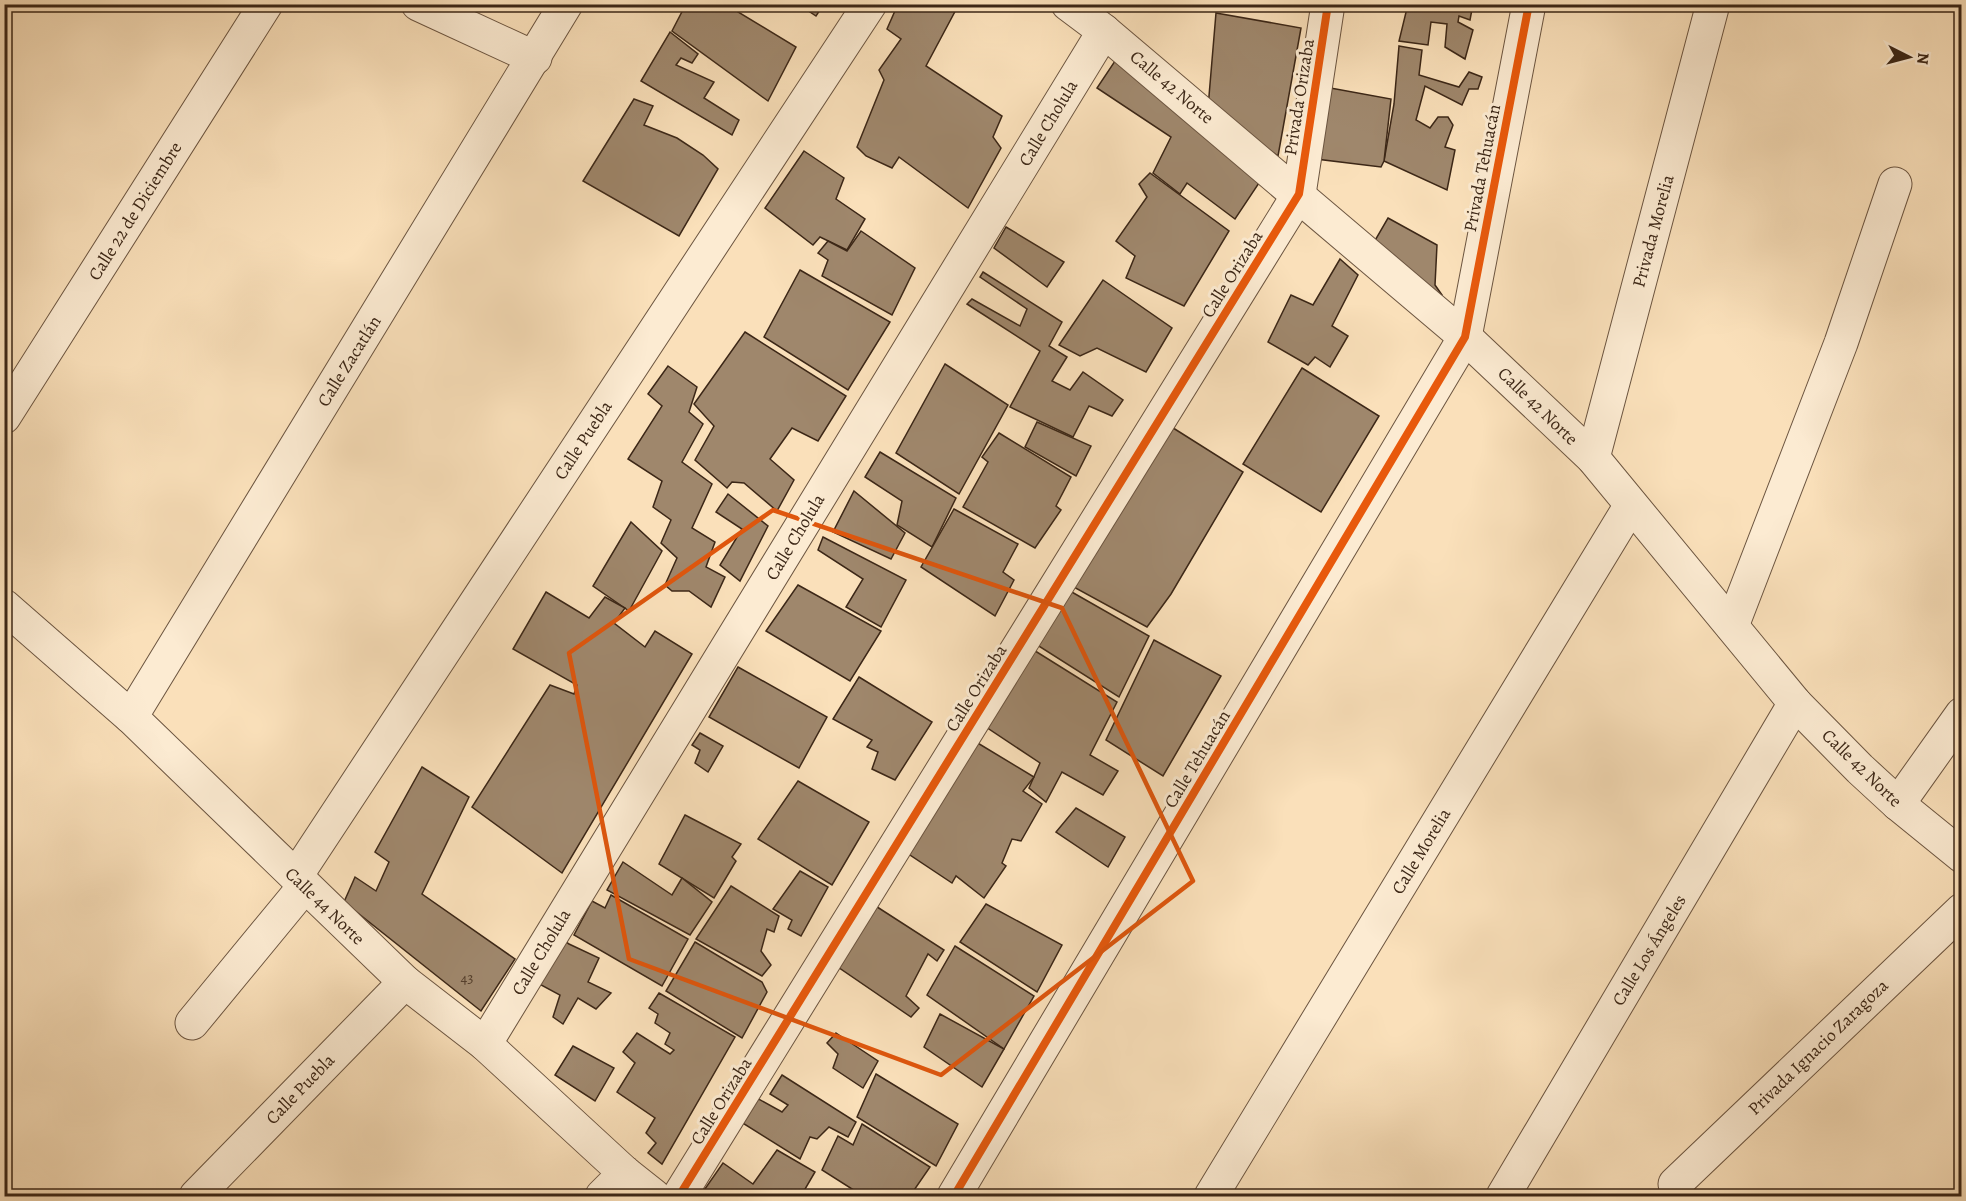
<svg xmlns="http://www.w3.org/2000/svg" width="1966" height="1201" font-family="Alegreya,serif">
<style>
.building{fill:#9f876c;stroke:#3c2717;stroke-width:1.5}
.lines{fill:none;stroke-linecap:round;stroke-linejoin:round}
.minor-casing{stroke:#6c5540;stroke-width:35}
.minor{stroke:#fcebd2;stroke-width:33}
.cycleway-casing{stroke:#fcebd2;stroke-width:11}
.cycleway{stroke:#e8590c;stroke-width:8}
.marked{fill:none;stroke:#df560d;stroke-width:4.5;stroke-linejoin:round}
.labels{text-anchor:middle;dominant-baseline:central;stroke-width:6;stroke-linejoin:round;paint-order:stroke}
.number-label{font-size:15px;fill:#553f2c}
.street-label{font-size:18px;fill:#3c2717;stroke:#fcebd2}
</style>
<rect width="100%" height="100%" fill="#fae0ba"/>
<filter id="stains"><feTurbulence type="fractalNoise" baseFrequency=".00333" numOctaves="4"/><feColorMatrix values="0 0 0 0 .2 0 0 0 0 .09 0 0 0 0 .02 0 0 0 .5 -.17"/></filter>
<radialGradient id="worn" r=".72"><stop offset=".6" stop-color="#630" stop-opacity="0"/><stop offset="1" stop-color="#630" stop-opacity=".3"/></radialGradient>
<g class="building">
<polygon points="686,4 725,4 796,47 768,101 672,31"/>
<polygon points="798,4 824,4 816,16"/>
<polygon points="898,4 959,4 926,66 1002,116 993,137 1001,148 968,208 899,157 892,168 866,156 857,147 884,80 879,70 901,39 887,29"/>
<polygon points="1408,4 1473,4 1470,20 1459,16 1458,22 1473,30 1465,59 1445,47 1447,24 1431,22 1428,45 1399,41"/>
<polygon points="1216,13 1301,28 1278,156 1208,108"/>
<polygon points="670,32 698,54 692,63 681,58 676,65 714,82 704,98 739,120 732,135 641,81"/>
<polygon points="1399,46 1422,50 1419,75 1459,87 1469,72 1482,77 1478,89 1469,89 1462,105 1425,86 1416,120 1430,128 1438,117 1448,117 1453,125 1445,147 1455,150 1447,190 1384,161 1394,104"/>
<polygon points="1115,61 1263,177 1235,219 1187,183 1180,194 1153,173 1171,137 1097,88"/>
<polygon points="1325,87 1391,99 1384,161 1381,167 1316,159"/>
<polygon points="634,99 653,106 644,125 677,138 703,155 718,169 679,236 583,181"/>
<polygon points="804,151 844,178 836,199 865,219 847,250 820,237 813,245 765,208"/>
<polygon points="1150,173 1229,231 1184,306 1126,278 1135,256 1116,241 1147,197 1139,184"/>
<polygon points="1388,218 1437,245 1435,285 1442,295 1435,303 1370,249"/>
<polygon points="1006,227 1064,262 1047,287 994,248"/>
<polygon points="861,231 915,268 892,315 822,276 828,260 818,253 828,241 847,251"/>
<polygon points="1340,259 1358,275 1332,326 1348,336 1330,367 1315,357 1308,365 1268,342 1291,295 1313,305"/>
<polygon points="800,270 890,322 848,390 764,337"/>
<polygon points="983,272 1062,322 1049,346 1067,357 1052,381 1070,390 1083,372 1123,400 1112,416 1089,406 1073,437 1010,407 1040,351 967,304 972,299 1020,326 1027,309 980,277"/>
<polygon points="1103,280 1172,328 1146,372 1097,348 1080,356 1059,345"/>
<polygon points="745,332 846,396 818,441 792,428 770,459 794,480 777,511 744,483 732,482 727,488 695,460 714,426 694,404"/>
<polygon points="945,364 1008,405 959,494 896,453"/>
<polygon points="668,366 697,387 689,412 703,424 682,462 712,484 692,528 715,542 706,567 725,577 711,607 689,591 672,591 665,585 677,558 661,543 671,520 653,507 662,481 628,459 662,406 648,394"/>
<polygon points="1302,368 1379,416 1321,512 1243,464"/>
<polygon points="1037,422 1091,446 1076,476 1025,447"/>
<polygon points="1170,426 1243,472 1171,594 1147,627 1070,585"/>
<polygon points="999,433 1071,477 1056,506 1061,510 1035,548 963,507 988,462 982,457"/>
<polygon points="880,452 956,498 932,547 897,525 902,501 865,477"/>
<polygon points="854,491 905,533 891,559 833,532"/>
<polygon points="728,494 768,526 740,581 720,565 742,529 716,512"/>
<polygon points="954,509 1018,544 1003,572 1014,580 995,616 921,567"/>
<polygon points="631,522 662,551 629,611 593,586"/>
<polygon points="823,537 906,580 881,627 846,607 863,579 818,550"/>
<polygon points="798,585 881,631 850,681 766,631"/>
<polygon points="1070,591 1149,636 1119,697 1034,643"/>
<polygon points="546,592 589,618 605,597 625,608 614,623 645,647 655,631 692,654 562,873 472,807 550,685 574,694 577,685 513,649"/>
<polygon points="1154,640 1221,676 1163,776 1106,740"/>
<polygon points="1032,649 1117,702 1090,755 1118,771 1103,795 1062,772 1046,802 1029,788 1040,763 986,727"/>
<polygon points="738,667 827,717 799,768 709,717"/>
<polygon points="859,677 932,722 895,780 872,769 878,752 867,747 872,740 833,719"/>
<polygon points="700,733 723,746 708,772 695,763 700,750 692,745"/>
<polygon points="976,742 1034,777 1023,791 1042,804 1021,841 1012,839 1002,863 1006,866 984,898 956,876 952,883 907,853"/>
<polygon points="422,767 469,797 422,894 515,959 481,1011 344,902 355,877 376,891 389,862 375,852"/>
<polygon points="798,781 869,822 832,885 758,839"/>
<polygon points="1076,808 1125,837 1108,867 1056,832"/>
<polygon points="685,815 741,844 732,857 736,861 714,898 659,864"/>
<polygon points="623,862 672,895 682,878 712,902 690,935 607,890"/>
<polygon points="800,871 828,887 801,936 788,929 792,920 773,909"/>
<polygon points="731,886 779,916 774,932 767,929 761,951 771,965 762,976 696,939"/>
<polygon points="611,895 688,939 662,986 574,935 592,901 605,908"/>
<polygon points="871,903 944,950 937,961 928,954 906,996 919,1008 911,1017 835,965"/>
<polygon points="986,904 1062,945 1037,992 960,942"/>
<polygon points="558,935 569,944 599,958 588,982 611,993 596,1009 578,998 563,1024 553,1017 560,995 530,979"/>
<polygon points="695,942 762,982 767,992 742,1038 666,991"/>
<polygon points="955,946 1034,996 1004,1049 927,995"/>
<polygon points="659,993 735,1037 662,1164 648,1153 656,1143 646,1133 655,1118 617,1092 635,1063 623,1052 637,1033 670,1054 674,1050 665,1044 670,1033 655,1023 658,1014 649,1008"/>
<polygon points="940,1014 1004,1049 982,1087 924,1047"/>
<polygon points="836,1033 878,1061 863,1088 833,1068 838,1054 827,1043"/>
<polygon points="573,1046 614,1068 595,1101 555,1075"/>
<polygon points="876,1074 958,1124 936,1166 857,1117"/>
<polygon points="782,1075 856,1122 848,1137 829,1127 817,1139 810,1137 800,1159 741,1122 755,1097 782,1112 788,1105 770,1094"/>
<polygon points="862,1124 930,1167 910,1196 863,1196 822,1170 838,1136 853,1145"/>
<polygon points="777,1150 815,1172 801,1196 700,1196 723,1163 753,1184"/>
</g>
<g class="lines">
<g class="minor-casing">
<g id="minor">
<polyline points="418,4 535,58"/>
<polyline points="1068,4 1104,31 1465,337 1593,458 1795,703 1860,769 1898,804 1962,856"/>
<polyline points="4,417 266,4"/>
<polyline points="1593,458 1713,4"/>
<polyline points="4,606 131,717 405,982 485,1044 625,1173 654,1196"/>
<polyline points="1732,626 1841,343 1895,184"/>
<polyline points="131,717 566,4"/>
<polyline points="1898,804 1962,714"/>
<polyline points="296,876 870,4"/>
<polyline points="192,1023 304,887"/>
<polyline points="485,1044 1104,31"/>
<polyline points="1675,1184 1962,910"/>
<polyline points="196,1196 405,982"/>
<polyline points="602,1196 625,1173"/>
<polyline points="679,1196 1299,194 1328,4"/>
<polyline points="954,1196 1465,337 1529,4"/>
<polyline points="1211,1196 1631,505"/>
<polyline points="1503,1196 1795,703"/>
</g>
</g>
<use href="#minor" class="minor"/>
<g class="cycleway-casing">
<g id="cycleway">
<polyline points="679,1196 1299,194 1328,4"/>
<polyline points="954,1196 1465,337 1529,4"/>
</g>
</g>
<use href="#cycleway" class="cycleway"/>
</g>
<path class="marked" d="M 773,510 L 1062,608 L 1193,881 L 941,1075 L 629,959 L 569,653 Z"/>
<g class="labels">
<g class="number-label">
<text x="467" y="978">43</text>
</g>
<g class="street-label">
<text transform="translate(1172 87) rotate(40)">Calle 42 Norte</text>
<text transform="translate(1299 97) rotate(-81)">Privada Orizaba</text>
<text transform="translate(1048 123) rotate(-59)">Calle Cholula</text>
<text transform="translate(1482 168) rotate(-79)">Privada Tehuacán</text>
<text transform="translate(135 211) rotate(-58)">Calle 22 de Diciembre</text>
<text transform="translate(1653 231) rotate(-75)">Privada Morelia</text>
<text transform="translate(1232 274) rotate(-58)">Calle Orizaba</text>
<text transform="translate(349 361) rotate(-58)">Calle Zacatlán</text>
<text transform="translate(1538 406) rotate(44)">Calle 42 Norte</text>
<text transform="translate(583 440) rotate(-57)">Calle Puebla</text>
<text transform="translate(795 537) rotate(-59)">Calle Cholula</text>
<text transform="translate(976 688) rotate(-58)">Calle Orizaba</text>
<text transform="translate(1197 759) rotate(-59)">Calle Tehuacán</text>
<text transform="translate(1862 768) rotate(44)">Calle 42 Norte</text>
<text transform="translate(1421 851) rotate(-59)">Calle Morelia</text>
<text transform="translate(325 906) rotate(44)">Calle 44 Norte</text>
<text transform="translate(1649 950) rotate(-59)">Calle Los Ángeles</text>
<text transform="translate(541 952) rotate(-59)">Calle Cholula</text>
<text transform="translate(1818 1047) rotate(-44)">Privada Ignacio Zaragoza</text>
<text transform="translate(300 1089) rotate(-46)">Calle Puebla</text>
<text transform="translate(721 1101) rotate(-58)">Calle Orizaba</text>
</g>
</g>
<rect width="1966" height="1201" fill="none" stroke="#fae0ba" stroke-width="24"/>
<rect x="6" y="6" width="1954" height="1189" fill="none" stroke="#3c2717" stroke-width="3"/>
<rect x="12" y="12" width="1942" height="1177" fill="none" stroke="#3c2717" stroke-width="1.5"/>
<g transform="translate(1909 57) rotate(96)" stroke="#fcebd2" stroke-width="4.5" paint-order="stroke">
<path d="M0-4.5L10 22L0 15L-10 22Z" fill="#3c2717"/>
<text y="-9" font-size="16" font-weight="bold" text-anchor="middle" fill="#3c2717">N</text>
</g>
<rect width="100%" height="100%" filter="url(#stains)"/>
<rect width="100%" height="100%" fill="url(#worn)"/>
</svg>
